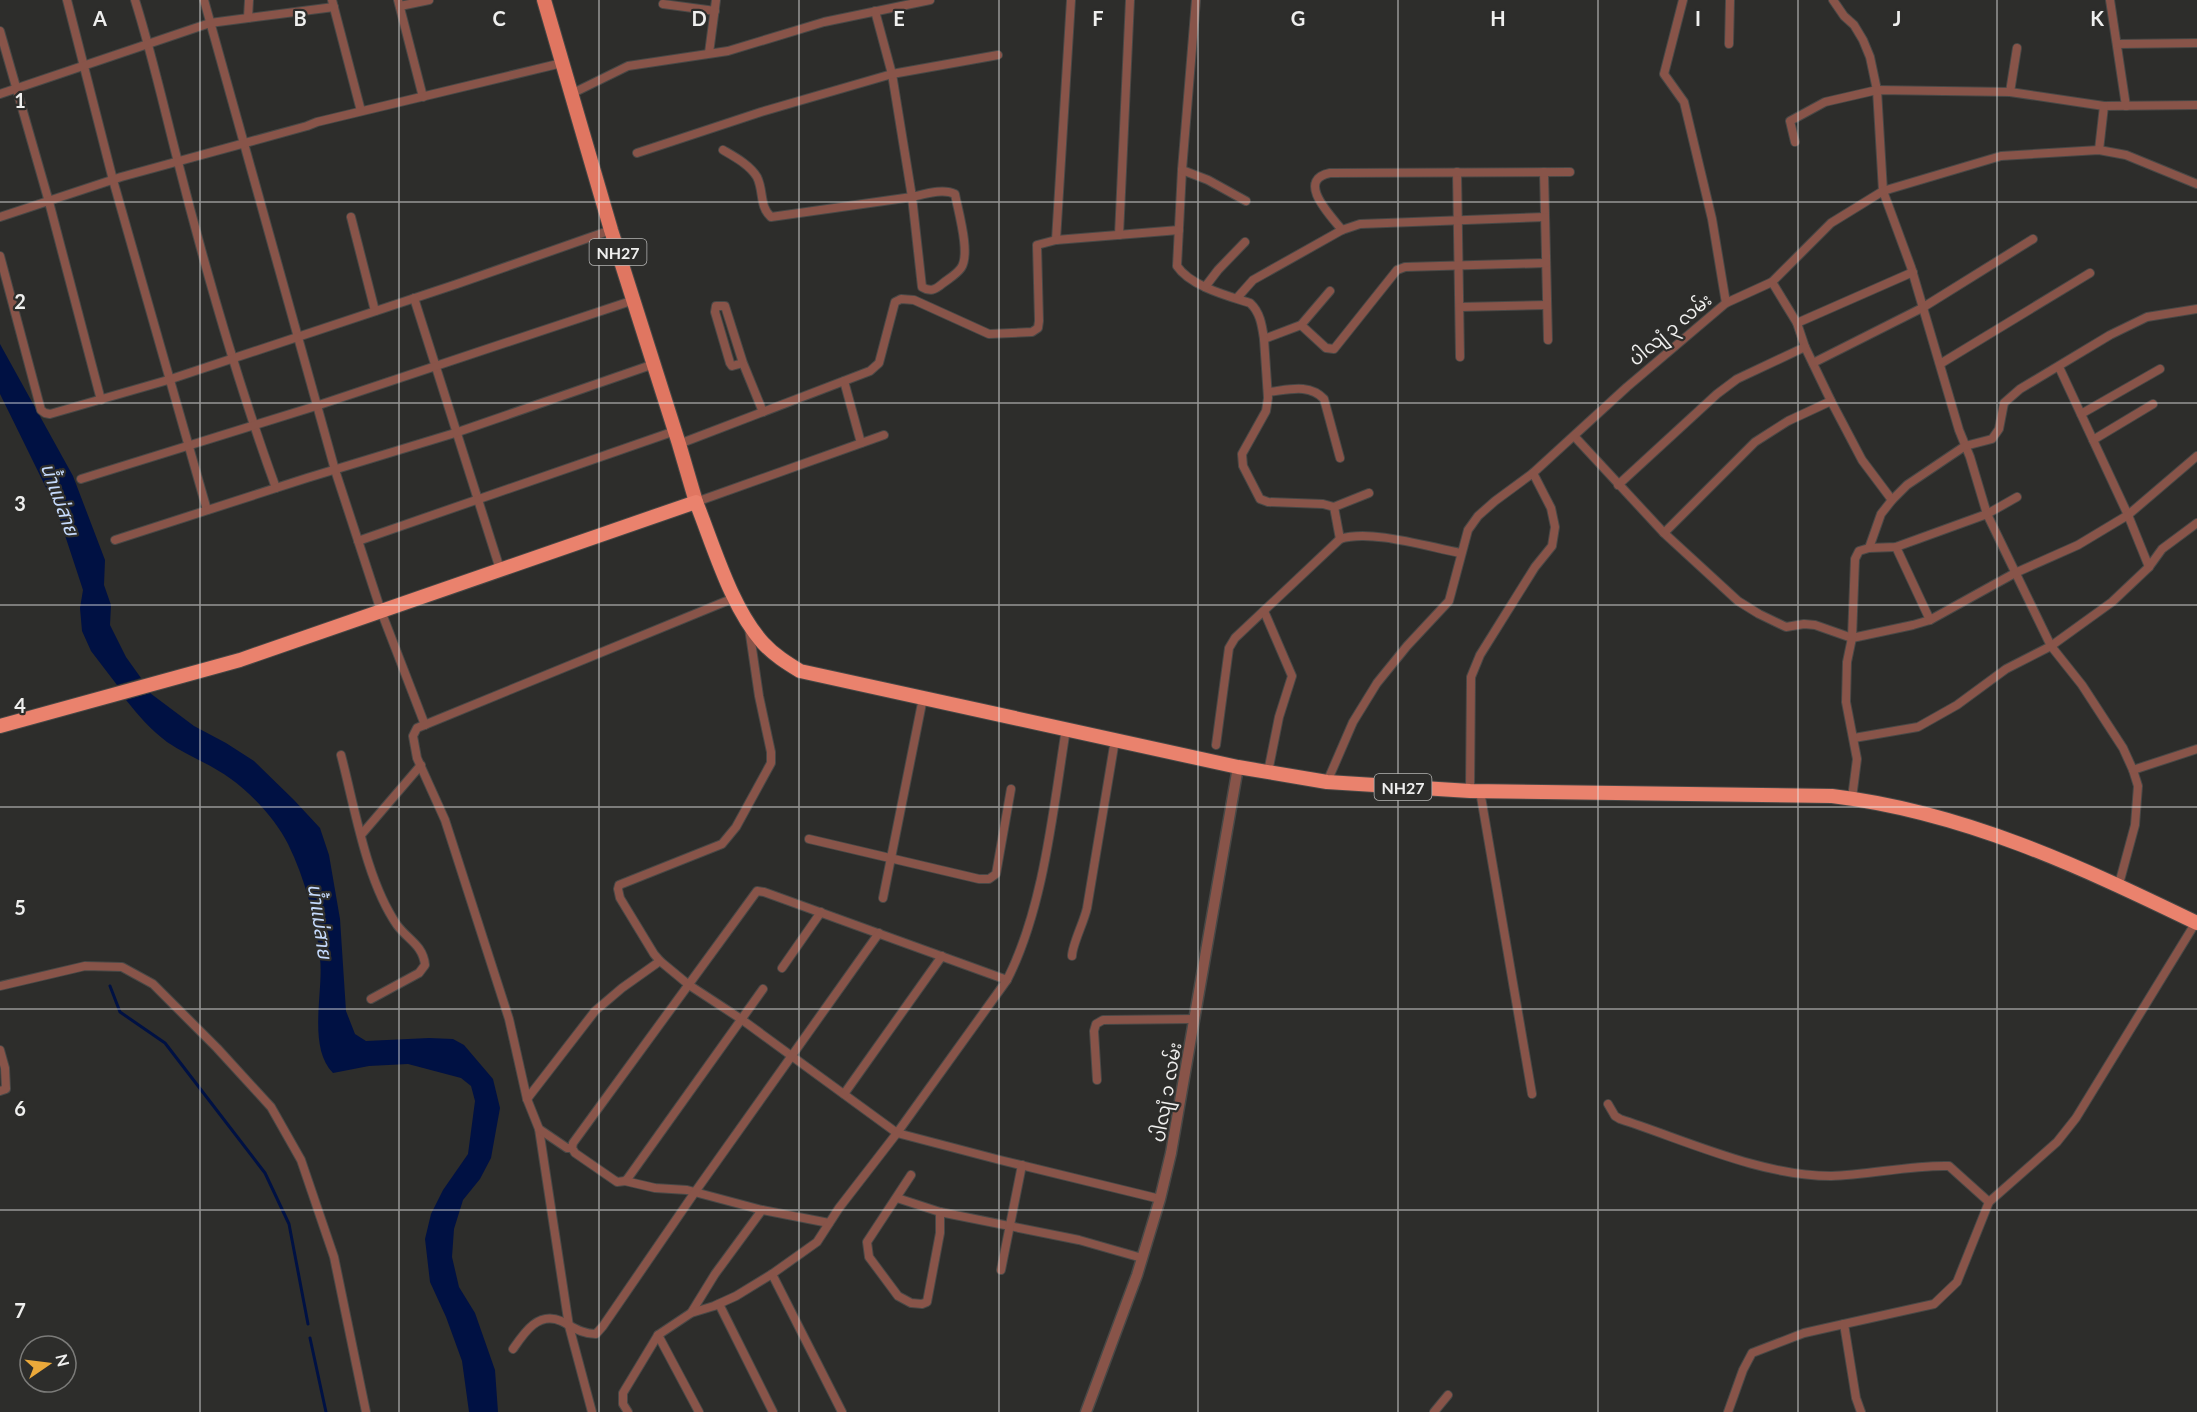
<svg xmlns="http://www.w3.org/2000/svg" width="2197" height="1412" font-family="Lato,'Noto Sans Myanmar','Noto Sans Thai',sans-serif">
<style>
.water{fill:#001143}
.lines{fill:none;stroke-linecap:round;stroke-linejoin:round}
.stream{stroke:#001143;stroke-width:3}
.minor-casing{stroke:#484846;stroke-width:10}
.tertiary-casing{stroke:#484846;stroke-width:13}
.primary-casing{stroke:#484846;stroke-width:16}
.trunk-casing{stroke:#484846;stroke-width:16}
.minor{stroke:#885449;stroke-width:8}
.tertiary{stroke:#885449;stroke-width:10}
.primary{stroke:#e07661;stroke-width:14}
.trunk{stroke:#ea826d;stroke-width:14}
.grid{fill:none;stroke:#efefee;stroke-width:1.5;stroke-opacity:0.55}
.labels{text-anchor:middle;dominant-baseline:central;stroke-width:4.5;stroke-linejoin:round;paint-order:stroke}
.shield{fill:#2d2d2b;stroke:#b5b5b4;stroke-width:1.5}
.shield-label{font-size:16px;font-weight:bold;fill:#efefee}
.street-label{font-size:18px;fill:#efefee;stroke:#2d2d2b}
.water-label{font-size:20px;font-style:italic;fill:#c5dafc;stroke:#2d2d2b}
.grid-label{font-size:20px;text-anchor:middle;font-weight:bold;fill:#efefee;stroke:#2d2d2b;stroke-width:4.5;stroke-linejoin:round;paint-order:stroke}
</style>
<rect width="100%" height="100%" fill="#2d2d2b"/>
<g class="water">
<polygon points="0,344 73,476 105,560 104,585 111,605 110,625 126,657 141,678 117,685 91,651 82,631 80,608 83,590 56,508 0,394"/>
<path d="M 150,693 L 194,726 L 226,743 L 254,761 L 294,800 L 320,828 L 329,855 L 340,919 L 346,1011 L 355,1034 L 366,1041 L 429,1038 L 453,1039 L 464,1045 L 493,1079 L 500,1108 L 491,1158 L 480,1179 L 463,1200 L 454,1229 L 452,1257 L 459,1287 L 475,1313 L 495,1370 L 498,1412 L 469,1412 L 462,1361 L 446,1317 L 430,1282 L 425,1239 L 431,1214 L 443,1190 L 468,1154 L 475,1101 L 471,1086 L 461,1078 L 408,1064 L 369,1066 L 333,1073 C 307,1047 324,991 320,958 C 316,919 305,879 288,844 C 277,821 251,793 231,779 C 211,764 187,756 167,742 C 151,730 138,715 126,700 Z"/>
</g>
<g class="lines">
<g class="stream">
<polyline points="110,986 120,1012 165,1043 265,1173 289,1224 308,1324"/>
<polyline points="310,1338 326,1412"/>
</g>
<g class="minor-casing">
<g id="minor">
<polyline points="67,0 113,180 207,510"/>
<path d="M 135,0 C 152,54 164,108 178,162 C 206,272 237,381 276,488"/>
<polyline points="204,0 335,470 381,611 425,725"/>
<polyline points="332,0 361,111"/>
<polyline points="398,0 423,97"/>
<path d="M 1196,0 L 1182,170 L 1177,266 C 1190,286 1228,296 1250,303 C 1260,312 1262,325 1264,339 L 1301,325 L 1330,291"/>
<polyline points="1683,0 1664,74 1684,102 1712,219 1726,303"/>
<polyline points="1833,0 1844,16 1854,25 1863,40 1870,57 1877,90 1883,191 1911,267 1959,430 1970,457 1987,514 2051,646 2082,685 2123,748 2133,770 2138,786 2135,825 2119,884"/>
<polyline points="2110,0 2126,106"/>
<polyline points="663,4 715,11"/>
<polyline points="400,6 429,0"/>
<polyline points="248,18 334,7"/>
<polyline points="0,31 49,202 101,400"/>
<polyline points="1729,44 1730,0"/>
<polyline points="2117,44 2197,43"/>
<polyline points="709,53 716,0"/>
<polyline points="2010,92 2017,48"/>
<polyline points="0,94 210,23 248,18 249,0"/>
<polyline points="571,94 628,66 728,51 824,22 930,0"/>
<polyline points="1795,142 1790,121 1825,102 1877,90 2010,92 2104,106 2197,105"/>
<path d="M 723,150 C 735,157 750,165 757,177 C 764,191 759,206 771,217 L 912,197 C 925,194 943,188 955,194 C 958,211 971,254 961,268 C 956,275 948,279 942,284 C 935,290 930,292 922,287 L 912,197 L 892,74 L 875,11"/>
<polyline points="2099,150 2104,106"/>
<polyline points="637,153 761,112 892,74 998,55"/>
<polyline points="1182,170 1208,180 1246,201"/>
<polyline points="1457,172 1460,357"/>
<polyline points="1544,172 1548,340"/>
<polyline points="0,217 121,177 307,126 317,122 562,63"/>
<polyline points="351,217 375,311"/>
<path d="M 1342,230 C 1331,216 1295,180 1330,173 L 1570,172"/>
<polyline points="1119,235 1130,0"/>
<polyline points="1056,240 1071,0"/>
<polyline points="0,256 41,410 45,413 50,414 168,380 457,284 611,230"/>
<polyline points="1772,282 1797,323 1805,347 1831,401 1862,460 1892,500"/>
<polyline points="1205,287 1218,270 1245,242"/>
<polyline points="414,298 500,569"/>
<polyline points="1237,298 1253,280 1342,230 1360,224 1545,217"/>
<polyline points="1460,307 1547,305"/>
<polyline points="1797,323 1913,272"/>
<polyline points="1301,325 1326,348 1334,349 1397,270 1405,267 1546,263"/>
<polyline points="1264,339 1268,398 1266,411 1242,454 1243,466 1260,499 1268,502 1323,504 1334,507 1369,493"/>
<polyline points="743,363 732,366 730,363 715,312 716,306 725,306 743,363 763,412"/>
<polyline points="1813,363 1922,308 2033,239"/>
<polyline points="1940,364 2090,273"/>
<polyline points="2059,367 2128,515 2149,567"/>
<polyline points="844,381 861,443"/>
<path d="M 1268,392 C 1288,390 1309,383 1324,399 L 1340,458"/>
<polyline points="2081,414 2160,369"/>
<polyline points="1575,437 1664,533 1738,601 1759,614 1786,627 1804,624 1815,625 1852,638 1913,625 1930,620 2015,573 2078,545 2128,515 2197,456"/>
<polyline points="2093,440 2153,404"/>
<polyline points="679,444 870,371 879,363 895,302 901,299 914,300 989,334 1032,332 1038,328 1039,321 1037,245 1056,240 1179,230"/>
<polyline points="81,479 316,406 634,300"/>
<polyline points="1618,485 1717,394 1737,379 1805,347"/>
<polyline points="696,502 884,435"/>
<polyline points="1334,507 1340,539"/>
<polyline points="1664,533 1755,442 1788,421 1831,401"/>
<polyline points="115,540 307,478 455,433 654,364"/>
<polyline points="358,541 675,431"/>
<polyline points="1896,547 1930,620"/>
<polyline points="1869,548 1896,547 1987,514 2017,497"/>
<polyline points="1264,611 1292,676 1279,717 1268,772"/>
<polyline points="749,628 759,696 771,752 771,763 736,827 722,844 619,885 618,889 620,898 654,954 660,961 689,985 741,1019 897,1133 1000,1160 1160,1199"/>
<polyline points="1854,738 1918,727 1957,705 2006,669 2051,646 2112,602 2149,567 2162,549 2197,523"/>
<path d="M 1216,745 L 1229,648 L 1235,638 L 1340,539 C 1371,529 1428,547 1461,553"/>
<path d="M 341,755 C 355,808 366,880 397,925 C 408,940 423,945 425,965 L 419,973 L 371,999"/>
<polyline points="2133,770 2197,749"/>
<polyline points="1327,782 1353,722 1377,683 1407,646 1449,601 1468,530 1478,516 1495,501 1533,473 1627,387 1726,303 1772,282 1831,223 1883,191 2001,156 2099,150 2126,155 2197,184"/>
<polyline points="1470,791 1471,677 1480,655 1535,567 1552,546 1555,527 1551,508 1533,473"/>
<polyline points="1480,791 1532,1094"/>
<polyline points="1852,798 1857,759 1846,702 1847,662 1852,638 1855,559 1859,551 1869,548 1881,514 1892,500 1907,485 1965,446 1992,439 1999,429 2004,403 2020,389 2110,335 2147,317 2197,309"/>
<polyline points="361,835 421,765"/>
<polyline points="809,839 979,879 989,879 996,874 1011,789"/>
<polyline points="883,898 923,698"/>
<path d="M 1072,956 C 1072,945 1084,922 1087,908 L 1115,740"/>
<polyline points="782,968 821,912"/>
<polyline points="0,986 85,966 122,967 153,984 217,1048 271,1107 301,1160 334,1257 366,1412"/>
<polyline points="763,989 628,1178 625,1181 617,1182 575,1153 572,1148 573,1143 757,891 764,892 1007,980"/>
<polyline points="0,1050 5,1068 6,1089 0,1091"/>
<polyline points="1097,1080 1094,1031 1096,1024 1103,1020 1195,1019"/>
<polyline points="844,1094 942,956"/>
<polyline points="527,1099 595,1011 622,988 660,961"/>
<path d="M 1608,1104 L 1615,1116 L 1620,1119 C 1685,1140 1761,1176 1831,1176 C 1870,1175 1909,1165 1949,1166 L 1989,1202"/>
<polyline points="539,1129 569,1326 592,1412"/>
<polyline points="572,1148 567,1148 539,1129 527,1099 509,1019 445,820 417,758 413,736 417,728 734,598"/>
<polyline points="911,1175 867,1242 869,1257 898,1296 911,1303 922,1304 927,1302 940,1233 940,1212"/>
<polyline points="625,1181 655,1188 687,1190 762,1210 829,1223"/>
<polyline points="897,1198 940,1212 1079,1240 1142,1258"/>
<polyline points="1001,1270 1022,1165"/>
<polyline points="772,1274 842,1412"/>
<polyline points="719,1304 773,1412"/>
<polyline points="691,1313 715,1274 762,1210"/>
<polyline points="658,1335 699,1412"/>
<path d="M 513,1349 C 524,1333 538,1311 561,1321 C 573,1327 582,1334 596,1334 L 603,1326 L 695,1192 L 879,933"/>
<path d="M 628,1412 L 623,1404 L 623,1393 L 658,1335 L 691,1313 L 714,1306 L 736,1296 L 772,1274 L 817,1242 L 839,1208 L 897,1133 L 1007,980 C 1044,907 1053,810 1066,729"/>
<polyline points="1434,1412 1448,1395"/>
<polyline points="1728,1412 1743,1370 1752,1353 1804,1333 1844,1324"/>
<polyline points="1861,1412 1856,1398 1844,1324 1934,1304 1957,1282 1989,1202 2057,1142 2076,1118 2196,922"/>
</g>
</g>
<g class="tertiary-casing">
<polyline id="tertiary" points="1086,1412 1137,1275 1160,1199 1171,1153 1238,767"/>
</g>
<g class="primary-casing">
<polyline id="primary" points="544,0 611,230 679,444 696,502"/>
</g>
<g class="trunk-casing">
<path id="trunk" d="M 0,726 L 240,660 L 696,502 C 714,547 731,607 763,643 C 774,655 787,663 800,671 L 1238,767 L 1327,782 L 1470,791 L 1832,796 C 1964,812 2079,866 2197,923"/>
</g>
<use href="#minor" class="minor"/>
<use href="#tertiary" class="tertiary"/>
<use href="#primary" class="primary"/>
<use href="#trunk" class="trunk"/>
</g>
<path class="grid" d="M 200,0 L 200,1412M 399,0 L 399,1412M 599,0 L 599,1412M 799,0 L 799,1412M 999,0 L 999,1412M 1198,0 L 1198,1412M 1398,0 L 1398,1412M 1598,0 L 1598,1412M 1798,0 L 1798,1412M 1997,0 L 1997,1412M 0,202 L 2197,202M 0,403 L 2197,403M 0,605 L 2197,605M 0,807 L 2197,807M 0,1009 L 2197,1009M 0,1210 L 2197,1210"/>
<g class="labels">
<g class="shield">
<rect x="589.5" y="239" width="57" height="26" rx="4.5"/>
<rect x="1374.5" y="774" width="57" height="26" rx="4.5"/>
</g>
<g class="shield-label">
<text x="618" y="252">NH27</text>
<text x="1403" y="787">NH27</text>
</g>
<g class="street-label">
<text transform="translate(1670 329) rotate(-40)">ပါလျံ ၃ လမ်း</text>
<text transform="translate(1166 1092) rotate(-80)">ပါလျံ ၁ လမ်း</text>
</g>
<g class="water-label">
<text transform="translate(61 499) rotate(70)">น้ำแม่สาย</text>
<text transform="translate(321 921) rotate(82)">น้ำแม่สาย</text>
</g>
</g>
<g class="grid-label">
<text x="100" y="26">A</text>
<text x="300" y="26">B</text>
<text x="499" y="26">C</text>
<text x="699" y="26">D</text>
<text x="899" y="26">E</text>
<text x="1098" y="26">F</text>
<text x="1298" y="26">G</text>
<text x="1498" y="26">H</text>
<text x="1698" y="26">I</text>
<text x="1897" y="26">J</text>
<text x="2097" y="26">K</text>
<text x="20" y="108">1</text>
<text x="20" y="309">2</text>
<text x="20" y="511">3</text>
<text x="20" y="713">4</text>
<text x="20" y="915">5</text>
<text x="20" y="1116">6</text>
<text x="20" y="1318">7</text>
</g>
<g transform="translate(48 1364) rotate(76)"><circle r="28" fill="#2d2d2b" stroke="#7b7b79" stroke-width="1.5"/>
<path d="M0-4.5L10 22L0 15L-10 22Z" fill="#eba93a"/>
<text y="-9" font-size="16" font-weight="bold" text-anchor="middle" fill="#efefee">N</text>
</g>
</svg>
